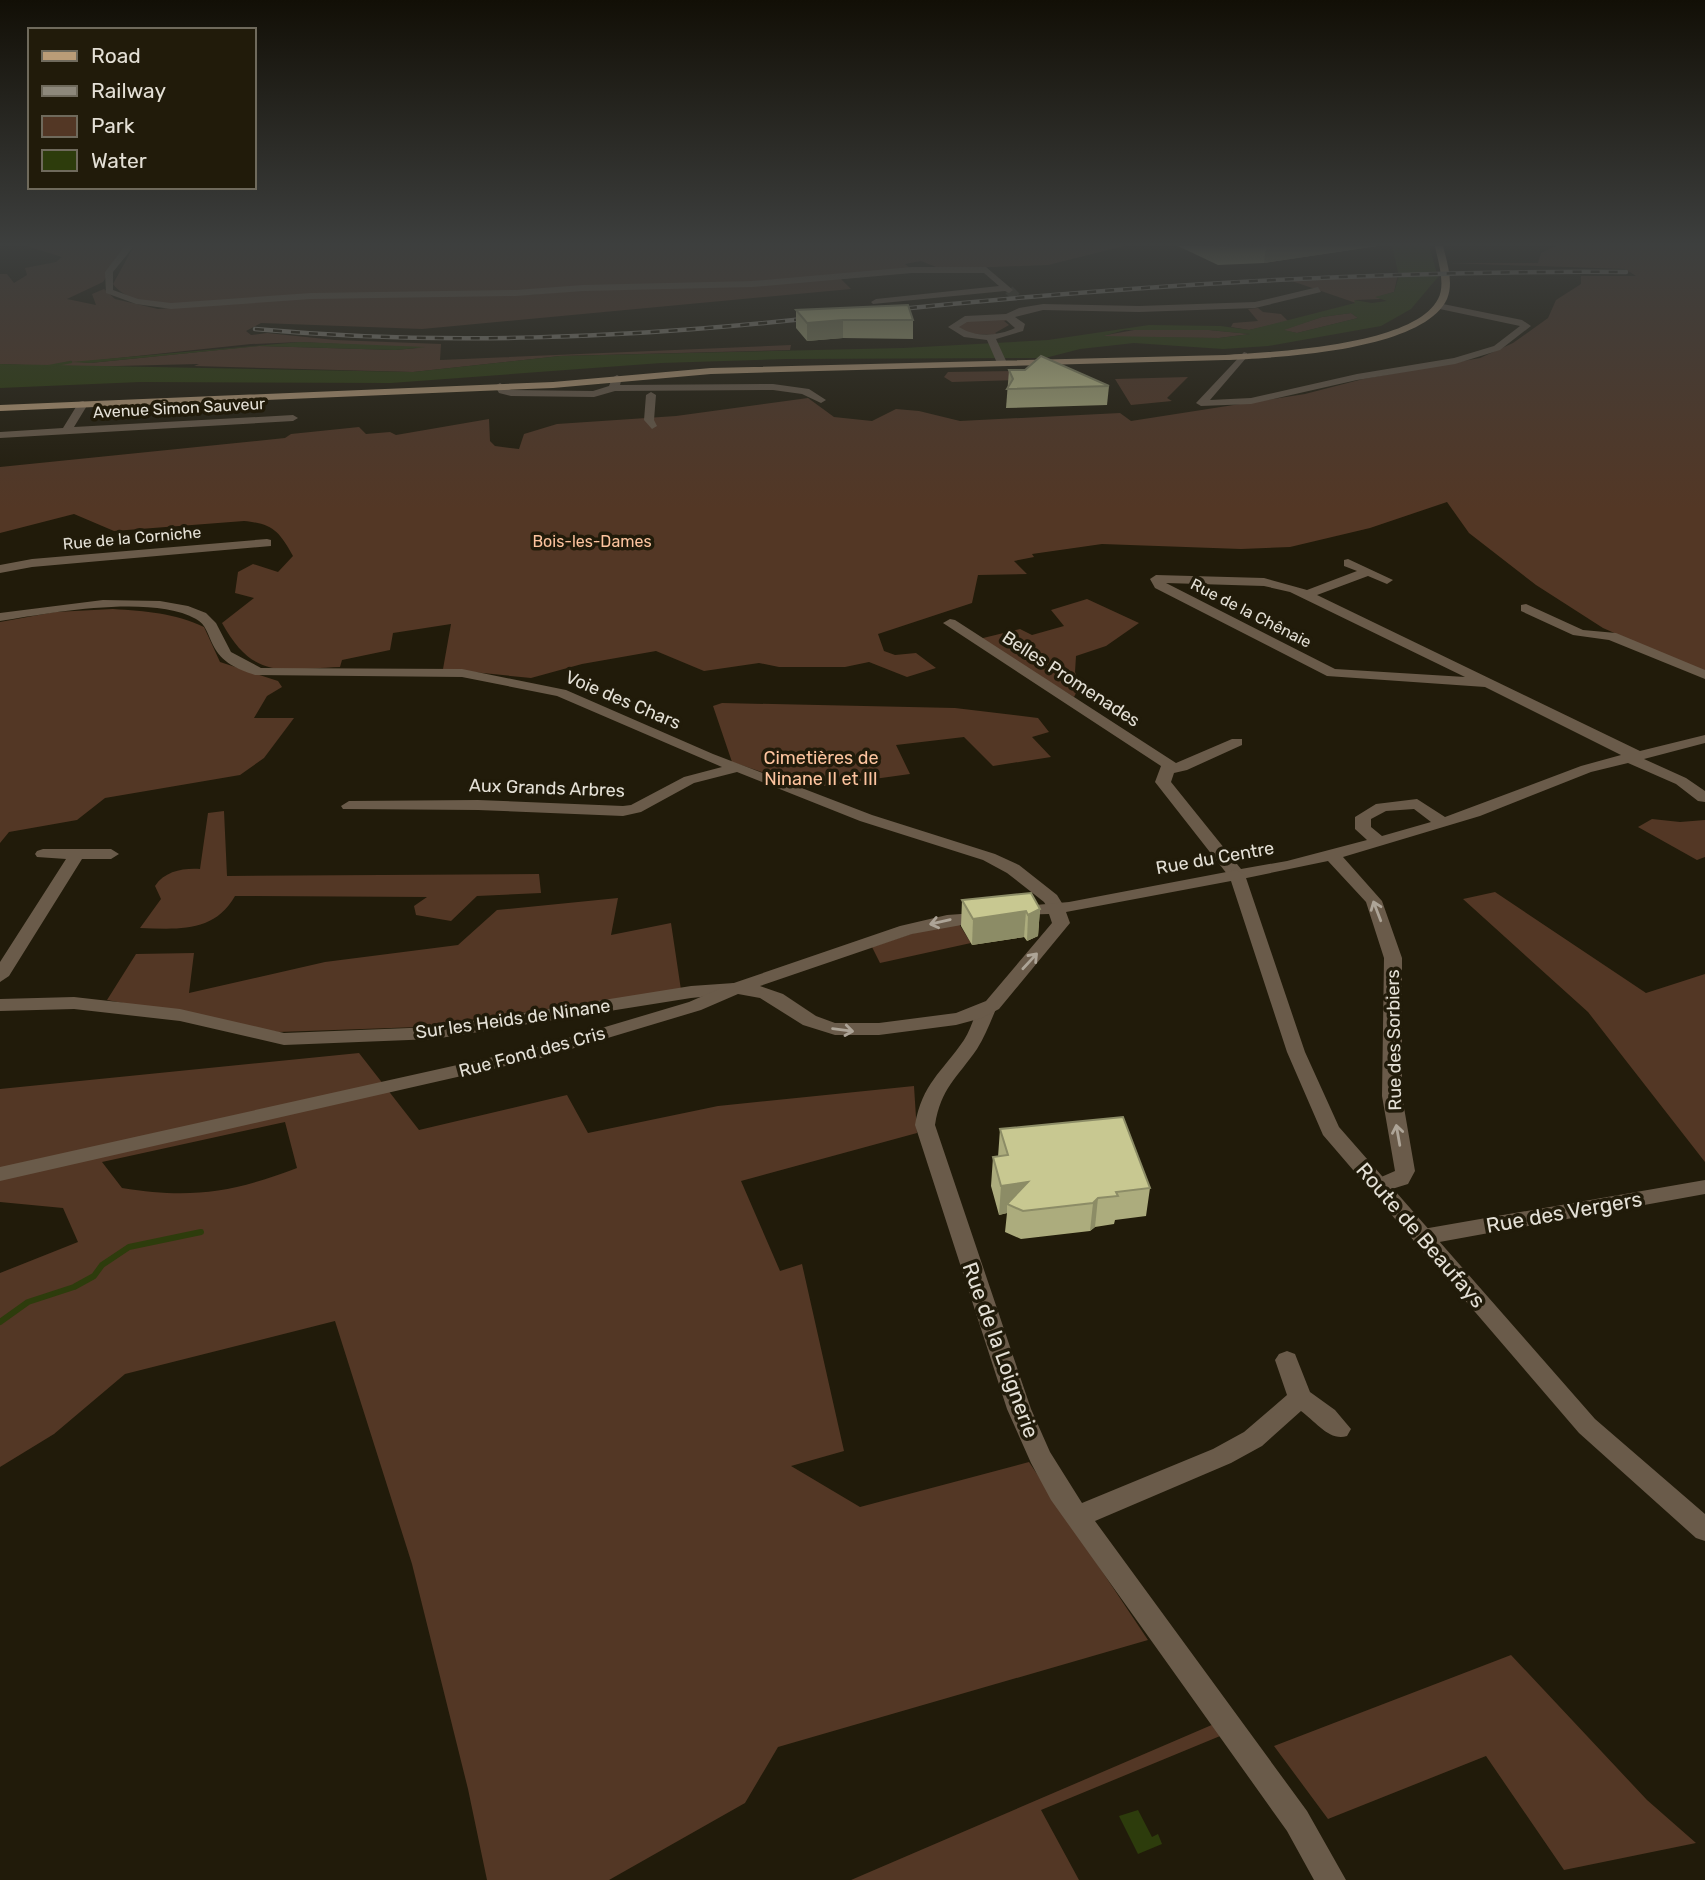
<svg xmlns="http://www.w3.org/2000/svg" width="1705" height="1880" font-family="Rubik,sans-serif">
<style>
.green{fill:#533725;fill-rule:evenodd}
.water{fill:#2d3c0c;fill-rule:evenodd}
.lines{fill:none;stroke-linecap:round;stroke-linejoin:round}
.stream-far1{stroke:#2d3c0c;stroke-width:2.5}
.stream{stroke:#2d3c0c;stroke-width:6}
.minor-tunnel{stroke:#3e3929;stroke-width:10;stroke-dasharray:10 4.5;stroke-linecap:butt}
.minor{fill:#6a5b4a;fill-rule:evenodd}
.tertiary{fill:#6a5b4a;fill-rule:evenodd}
.primary{fill:#ba9c77;fill-rule:evenodd}
.rail-casing{stroke:#8d887b;stroke-width:4.5}
.rail{stroke:#211b0a;stroke-width:2.5;stroke-dasharray:9;stroke-linecap:butt}
.wall{fill:#acac7d}
.shaded-wall{fill:#8c8c66}
.building{fill:#c8c891;stroke:#8c8c66;stroke-width:2}
.oneway{stroke:#ada497}
.labels{text-anchor:middle;dominant-baseline:central;stroke-width:7;stroke-linejoin:round;paint-order:stroke}
.far-street-label{font-size:16px;fill:#e4e0d6;stroke:#211b0a}
.far-park-label{font-size:16px;fill:#fdc49f;stroke:#211b0a}
.street-label{font-size:18px;fill:#e4e0d6;stroke:#211b0a}
.park-label{font-size:18px;fill:#fdc49f;stroke:#211b0a}
.near-street-label{font-size:21px;fill:#e4e0d6;stroke:#211b0a}
</style>
<rect width="100%" height="100%" fill="#211b0a"/>
<g class="green">
<path d="M 27,246 L 127,246 L 103,282 L 67,299 L 96,305 L 92,294 L 104,289 L 115,299 L 158,309 L 295,298 L 528,295 L 583,290 L 738,286 L 910,272 L 841,279 L 851,289 L 422,329 L 261,323 L 246,331 L 251,335 L 267,333 L 335,340 L 441,344 L 440,360 L 791,345 L 790,350 L 560,356 L 413,372 L 194,366 L 199,364 L 76,367 L 0,364 L 0,274 L 7,274 L 14,283 L 27,275 L 25,268 L 56,262 L 62,257 ZM 300,342 L 418,348 L 395,350 L 259,346 L 90,363 L 80,362 L 251,344 Z"/>
<path d="M 134,246 L 1124,246 L 1048,265 L 941,269 L 921,261 L 905,264 L 911,269 L 784,280 L 167,304 C 149,302 124,300 113,284 Z"/>
<path d="M 1556,246 L 1705,246 L 1705,673 L 1603,628 L 1536,585 L 1469,533 L 1447,502 L 1370,528 L 1290,547 L 1241,549 L 1102,544 L 1032,554 L 1034,557 L 1014,561 L 1027,574 L 978,575 L 972,603 L 878,634 L 884,651 L 895,655 L 916,653 L 936,668 L 907,677 L 869,662 L 845,667 L 779,667 L 759,663 L 704,671 L 656,651 L 582,664 L 531,678 L 443,669 L 451,624 L 393,633 L 390,650 L 342,660 L 340,667 C 282,669 254,681 222,623 L 254,598 L 235,593 L 238,572 L 253,564 L 278,572 L 293,556 C 279,531 273,524 244,521 L 114,531 L 74,514 L 0,533 L 0,467 L 285,438 L 291,434 L 359,427 L 366,434 L 390,432 L 396,435 L 489,419 L 490,441 L 495,446 L 519,449 L 524,434 L 557,424 L 676,416 L 808,398 L 834,417 L 872,421 L 896,409 L 919,411 L 960,421 L 1120,413 L 1131,421 L 1305,394 L 1363,379 L 1480,358 L 1513,343 L 1548,318 L 1556,300 L 1581,284 L 1581,276 L 1636,276 L 1625,269 L 1448,263 L 1538,263 L 1541,253 Z"/>
<polygon points="1398,274 1394,292 1377,297 1381,299 1355,300 1356,303 1283,278"/>
<polygon points="1258,308 1263,312 1281,314 1288,321 1249,330 1231,327 1233,323 1258,321 1248,309"/>
<polygon points="1351,313 1358,318 1297,333 1282,330 1322,317"/>
<polygon points="964,320 1009,320 1004,321 1009,325 995,333 998,335 968,334 956,325"/>
<polygon points="1140,329 1209,330 1250,334 1219,338 1095,337"/>
<polygon points="1014,371 1019,380 952,382 944,377 948,372"/>
<polygon points="1188,377 1167,398 1172,401 1131,405 1115,379"/>
<polygon points="1087,599 1139,623 1106,646 1076,656 1075,672 1080,685 1074,697 979,639 1020,629 1032,635 1064,626 1051,610"/>
<path d="M 113,609 C 146,611 174,613 204,627 L 220,662 L 278,681 L 282,687 L 267,696 L 254,718 L 294,718 L 264,758 L 240,775 L 105,798 L 77,820 L 9,832 L 0,843 L 0,622 L 55,612 Z"/>
<polygon points="722,703 955,708 1038,718 1049,732 1032,737 1051,757 993,766 964,737 896,745 910,774 809,788 732,762 713,706"/>
<path d="M 224,811 L 227,876 L 539,874 L 541,893 L 477,896 L 451,921 L 416,915 L 414,906 L 427,897 L 235,896 C 214,933 178,929 140,928 L 161,899 L 155,886 C 165,871 183,868 200,869 L 208,813 Z"/>
<polygon points="1652,819 1680,822 1705,820 1705,857 1697,860 1638,827"/>
<polygon points="1495,892 1646,993 1705,974 1705,1162 1588,1012 1463,899"/>
<polygon points="618,898 611,935 671,923 681,990 419,1027 278,1032 107,1000 136,954 194,953 189,993 325,962 458,945 497,910"/>
<polygon points="959,924 971,943 880,963 872,947 914,933"/>
<path d="M 359,1053 L 419,1130 L 567,1095 L 588,1133 L 718,1106 L 914,1086 L 917,1133 L 741,1181 L 780,1271 L 802,1264 L 844,1451 L 791,1466 L 860,1507 L 1029,1462 L 1148,1640 L 778,1747 L 745,1803 L 609,1880 L 487,1880 L 468,1789 L 412,1564 L 335,1321 L 125,1374 L 54,1434 L 0,1467 L 0,1273 L 78,1242 L 63,1208 L 0,1202 L 0,1089 ZM 285,1122 L 297,1168 C 232,1193 190,1199 122,1188 L 102,1162 Z"/>
<polygon points="1511,1655 1647,1800 1696,1843 1564,1870 1486,1756 1328,1819 1274,1746"/>
<polygon points="1214,1724 1225,1734 1041,1810 1079,1880 851,1880"/>
</g>
<g class="water">
<path d="M 1392,246 L 1429,246 L 1438,277 L 1411,309 L 1381,326 L 1268,346 L 1223,349 L 1134,343 L 1080,349 L 1045,358 L 786,359 L 661,363 L 391,383 L 140,382 L 0,388 L 0,364 L 413,372 L 560,356 L 903,348 L 1048,340 L 1149,325 L 1221,326 L 1249,330 L 1355,303 L 1354,300 L 1372,303 L 1387,301 L 1375,297 L 1394,292 L 1399,276 ZM 1351,313 L 1358,318 L 1297,333 L 1284,330 L 1322,317 ZM 1125,330 L 1209,330 L 1250,334 L 1219,338 L 1103,336 Z"/>
<polygon points="300,342 426,347 395,350 259,346 90,363 71,362"/>
<polygon points="1138,1810 1152,1837 1158,1834 1162,1844 1138,1854 1119,1816"/>
</g>
<g class="lines">
<polyline class="stream-far1" points="44,367 71,362"/>
<polyline class="stream" points="0,1322 28,1302 74,1287 94,1276 102,1265 129,1247 201,1232"/>
<polyline class="minor-tunnel" points="1009,290 1017,298"/>
<g class="minor">
<polygon points="125,246 134,246 113,272 113,290 138,299 171,303 311,293 516,290 583,285 752,281 912,267 986,267 1013,290 1009,293 1005,291 873,304 871,302 876,299 999,286 984,273 912,273 752,287 583,291 516,296 311,299 171,309 136,304 106,293 105,272"/>
<path d="M 1318,287 L 1321,292 L 1255,308 L 1139,312 L 1043,310 L 1015,317 L 1025,324 L 1023,331 L 996,339 L 1007,363 L 1002,366 L 997,363 L 987,340 L 964,337 L 948,327 L 965,316 L 1006,314 L 1019,308 L 1043,304 L 1139,306 L 1255,302 ZM 1006,320 L 1015,328 C 998,336 976,338 959,327 L 967,322 Z"/>
<polygon points="1438,303 1522,320 1531,326 1500,350 1455,364 1357,380 1251,404 1201,406 1196,403 1244,352 1247,353 1247,357 1210,400 1251,398 1357,374 1454,358 1494,346 1520,326 1435,308 1435,304"/>
<polygon points="617,375 622,378 620,385 773,384 809,389 826,400 821,403 802,394 773,390 615,391 594,397 511,396 499,393 495,386 500,383 511,390 593,391 609,386 612,378"/>
<polygon points="651,392 656,395 654,420 657,426 652,429 644,420 646,395"/>
<polygon points="83,401 88,404 74,427 293,415 298,418 293,421 0,438 0,432 63,428 79,402"/>
<polygon points="267,539 271,540 271,546 32,567 0,573 0,565 32,559"/>
<path d="M 1348,559 L 1393,580 L 1387,584 L 1368,576 L 1317,595 L 1640,751 L 1705,735 L 1705,743 L 1644,759 L 1686,778 L 1705,791 L 1705,802 L 1698,801 L 1676,784 L 1628,763 L 1591,772 L 1480,816 L 1343,857 L 1382,901 L 1402,958 L 1402,1096 L 1415,1171 L 1408,1184 L 1379,1193 L 1372,1191 L 1369,1186 L 1372,1181 L 1395,1171 L 1382,1096 L 1384,958 L 1366,902 L 1328,861 L 1237,880 L 1231,879 L 1155,782 L 1161,766 L 943,623 L 950,619 L 955,620 L 1176,763 L 1232,739 L 1242,739 L 1242,745 L 1187,770 L 1174,773 L 1171,782 L 1241,869 L 1287,861 L 1367,840 L 1355,829 L 1355,817 L 1376,804 L 1417,799 L 1445,817 L 1581,766 L 1621,755 L 1485,687 L 1327,676 L 1155,588 L 1150,579 L 1156,575 L 1264,578 L 1307,590 L 1357,571 L 1344,566 L 1344,560 ZM 1166,583 L 1264,586 L 1290,592 L 1465,677 L 1335,669 ZM 1414,809 L 1431,822 L 1382,836 L 1371,827 L 1371,819 L 1386,811 Z"/>
<path d="M 103,600 L 160,601 L 188,606 L 206,613 L 216,623 L 231,652 L 261,668 L 462,669 L 566,690 L 713,754 L 872,815 L 995,854 L 1019,865 L 1057,895 L 1065,908 L 1062,912 L 1050,912 L 1044,902 L 1007,873 L 983,860 L 860,821 L 737,772 L 694,783 L 641,812 L 623,816 L 478,810 L 343,809 L 341,806 L 349,801 L 478,800 L 623,806 L 631,805 L 684,777 L 722,767 L 557,696 L 462,677 L 255,675 C 237,669 222,663 213,645 C 208,635 206,624 196,619 C 151,594 50,613 0,621 L 0,613 Z"/>
<polygon points="1526,604 1583,630 1616,633 1705,670 1705,679 1609,640 1573,635 1521,611 1521,605"/>
<polygon points="43,849 111,849 119,854 111,859 82,859 9,976 0,982 0,962 66,859 37,857 35,854 37,851"/>
<polygon points="734,983 743,989 740,993 691,998 434,1039 284,1045 180,1021 74,1009 0,1011 0,999 74,997 180,1009 284,1033 434,1027 691,986"/>
<path d="M 987,1003 L 996,1009 C 990,1023 985,1036 977,1049 C 957,1078 941,1088 935,1125 L 1031,1409 L 1050,1452 L 1082,1503 L 1213,1449 L 1244,1432 L 1287,1395 L 1275,1360 L 1279,1354 L 1287,1351 L 1295,1354 L 1310,1392 L 1335,1410 L 1351,1429 L 1347,1436 C 1330,1442 1315,1421 1301,1411 L 1262,1446 L 1231,1463 L 1095,1521 L 1307,1811 L 1346,1880 L 1314,1880 L 1287,1831 L 1051,1500 L 1031,1463 L 1007,1409 L 915,1125 C 922,1084 942,1072 964,1040 C 971,1029 974,1016 980,1005 Z"/>
<polygon points="1705,1180 1705,1194 1423,1245 1415,1243 1412,1237 1415,1231 1423,1229"/>
</g>
<polygon class="tertiary" points="1237,870 1245,875 1305,1052 1339,1127 1595,1419 1705,1514 1705,1541 1696,1538 1579,1433 1323,1135 1287,1052 1231,881 1066,912 1070,923 999,1009 982,1018 956,1025 879,1035 835,1035 803,1025 760,998 738,994 701,1010 541,1058 0,1181 0,1167 538,1047 689,1002 728,985 900,926 947,915 989,912 992,916 989,920 912,934 760,986 783,994 816,1016 835,1023 879,1023 956,1013 986,1001 1052,923 1049,914 1012,915 1009,911 1012,907 1069,902"/>
<path class="primary" d="M 1435,246 L 1443,246 C 1447,262 1454,283 1447,299 C 1423,351 1276,358 1225,360 L 711,374 L 553,388 L 0,411 L 0,405 L 553,382 L 711,368 L 1225,355 C 1272,352 1414,346 1438,299 C 1446,284 1438,262 1435,246 Z"/>
<g class="rail-casing">
<g id="rail">
<path d="M 890,310 C 1135,285 1380,270 1626,272"/>
<path d="M 255,329 C 442,346 626,338 813,318"/>
</g>
</g>
<use href="#rail" class="rail"/>
</g>
<g class="wall">
<polygon points="1178,246 1377,246 1264,263 1218,265"/>
<polygon points="796,310 913,320 913,339 843,338 807,341 796,328"/>
<polygon points="1009,370 1109,386 1107,405 1006,408"/>
<polygon points="962,900 1040,909 1038,936 1027,941 1024,937 972,945 961,926"/>
<polygon points="1000,1129 1150,1188 1146,1216 1115,1220 1114,1224 1095,1227 1090,1231 1021,1239 1005,1232 1007,1213 999,1215 991,1186 993,1157 998,1157"/>
</g>
<g class="shaded-wall">
<polygon points="1266,246 1377,246 1264,263"/>
<polygon points="843,320 843,338 807,341 807,323"/>
<polygon points="1040,909 1038,936 1027,941 1028,915"/>
<polygon points="1026,911 1024,937 972,945 973,919"/>
<polygon points="1028,1182 1007,1204 1007,1213 999,1215 1001,1186"/>
<polygon points="1098,1198 1095,1227 1090,1231 1093,1203"/>
</g>
<g class="building">
<polygon points="1215,246 1263,246 1220,249"/>
<polygon points="908,305 913,320 843,320 807,323 796,310"/>
<polygon points="1041,356 1109,386 1007,389 1013,379 1009,370 1025,370"/>
<polygon points="1031,893 1040,909 1028,915 1026,911 973,919 962,900"/>
<polygon points="1123,1117 1150,1188 1116,1192 1118,1196 1098,1198 1093,1203 1023,1211 1007,1204 1028,1182 1001,1186 993,1157 1008,1155 1000,1129"/>
</g>
<defs><path id="oneway-shaft" d="M-6 0H5M1.5-3L5.5 0L1.5 3" fill="none" stroke-width="1.6" stroke-linecap="round" stroke-linejoin="round" transform="scale(1.75)"/></defs>
<g class="oneway">
<use href="#oneway-shaft" transform="translate(1377 911) rotate(-111)"/>
<use href="#oneway-shaft" transform="translate(940 922) rotate(167)"/>
<use href="#oneway-shaft" transform="translate(1030 961) rotate(-47)"/>
<use href="#oneway-shaft" transform="translate(843 1030) rotate(7)"/>
<use href="#oneway-shaft" transform="translate(1398 1135) rotate(-100)"/>
</g>
<linearGradient id="sky" x2="0" y2="1"><stop stop-color="#120f06"/><stop offset="0.48" stop-color="#3d3f3e"/><stop offset="1" stop-color="#3d3f3e" stop-opacity="0"/></linearGradient>
<rect width="1705" height="509" fill="url(#sky)"/>
<g class="labels">
<g class="far-street-label">
<text transform="translate(179 408) rotate(-3)">Avenue Simon Sauveur</text>
<text transform="translate(132 538) rotate(-5)">Rue de la Corniche</text>
<text transform="translate(1251 613) rotate(27)">Rue de la Chênaie</text>
</g>
<g class="far-park-label">
<text x="592" y="541">Bois-les-Dames</text>
</g>
<g class="street-label">
<text transform="translate(1071 679) rotate(33)">Belles Promenades</text>
<text transform="translate(623 700) rotate(23)">Voie des Chars</text>
<text transform="translate(547 788) rotate(2)">Aux Grands Arbres</text>
<text transform="translate(1215 858) rotate(-10)">Rue du Centre</text>
<text transform="translate(513 1019) rotate(-8)">Sur les Heids de Ninane</text>
<text transform="translate(1394 1040) rotate(-91)">Rue des Sorbiers</text>
<text transform="translate(532 1052) rotate(-15)">Rue Fond des Cris</text>
</g>
<g class="park-label">
<text x="821" y="758">Cimetières de<tspan x="821" dy="21">Ninane II et III</tspan></text>
</g>
<g class="near-street-label">
<text transform="translate(1564 1212) rotate(-10)">Rue des Vergers</text>
<text transform="translate(1421 1235) rotate(49)">Route de Beaufays</text>
<text transform="translate(1001 1350) rotate(70)">Rue de la Loignerie</text>
</g>
</g>
<rect x="28" y="28" width="228" height="161" fill="#211b0a" stroke="#6f6a5c" stroke-width="2"/>
<rect x="42" y="51" width="35" height="10" fill="#ba9c77" stroke="#6f6a5c" stroke-width="2"/>
<text x="91" y="63" font-size="21" fill="#e4e0d6">Road</text>
<rect x="42" y="86" width="35" height="10" fill="#8d887b" stroke="#6f6a5c" stroke-width="2"/>
<text x="91" y="98" font-size="21" fill="#e4e0d6">Railway</text>
<rect x="42" y="116" width="35" height="21" fill="#533725" stroke="#6f6a5c" stroke-width="2"/>
<text x="91" y="133" font-size="21" fill="#e4e0d6">Park</text>
<rect x="42" y="150" width="35" height="21" fill="#2d3c0c" stroke="#6f6a5c" stroke-width="2"/>
<text x="91" y="168" font-size="21" fill="#e4e0d6">Water</text>
</svg>
